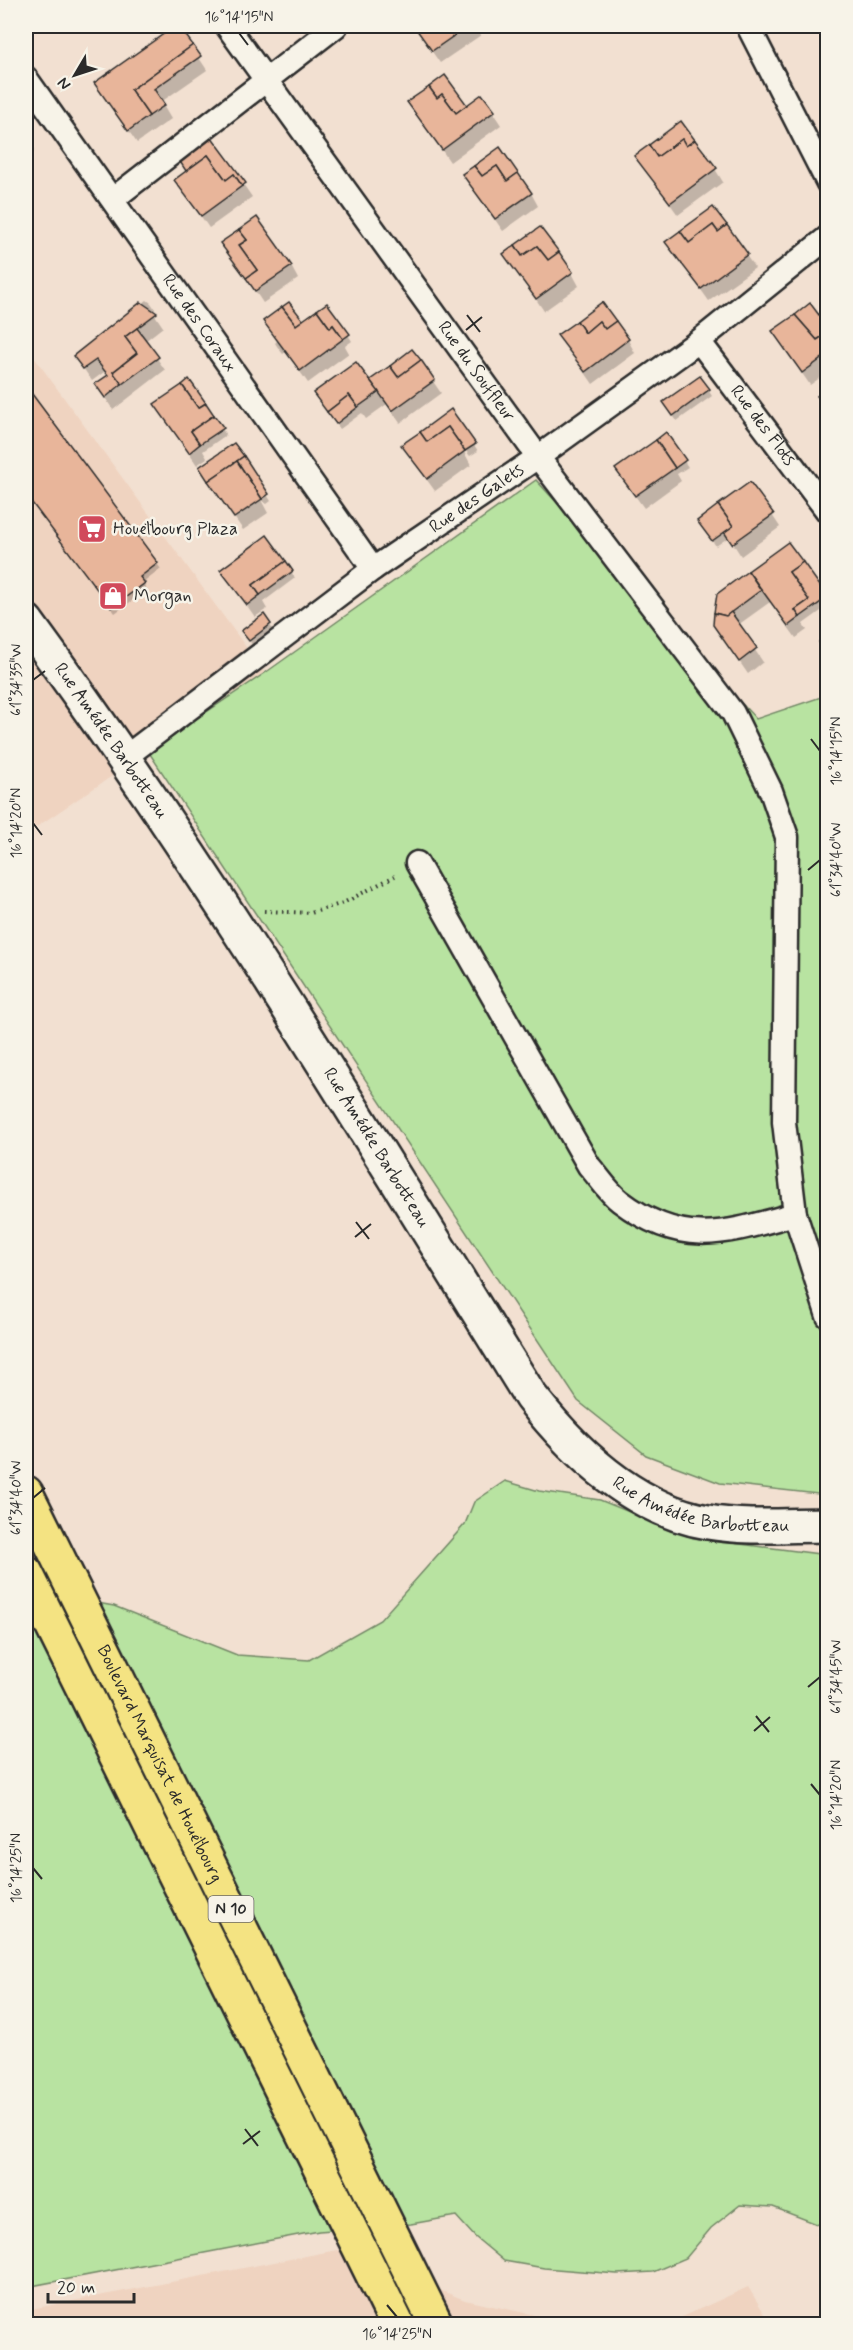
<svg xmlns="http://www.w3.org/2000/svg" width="853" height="2350" font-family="Mynerve,sans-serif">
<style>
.built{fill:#efd3c0}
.green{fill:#b8e3a1;stroke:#728766;stroke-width:1.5}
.shadow{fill:#0003}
.building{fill:#e8b59a;stroke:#2b2b2b;stroke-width:1.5}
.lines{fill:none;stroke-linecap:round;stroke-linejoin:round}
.street-casing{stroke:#2b2b2b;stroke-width:27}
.secondary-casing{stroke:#2b2b2b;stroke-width:38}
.primary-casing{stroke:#2b2b2b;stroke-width:38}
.path{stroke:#2b2b2b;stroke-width:4;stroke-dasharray:1.5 4.5;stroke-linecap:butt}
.street{stroke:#f7f3e8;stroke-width:22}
.secondary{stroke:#f7f3e8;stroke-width:33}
.primary{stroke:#f4e382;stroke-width:33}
.ticks{fill:none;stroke:#2b2b2b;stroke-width:2}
.labels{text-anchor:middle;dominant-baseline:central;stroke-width:5;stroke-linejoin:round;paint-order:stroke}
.shield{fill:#f7f3e8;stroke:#686764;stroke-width:1.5}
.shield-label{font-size:16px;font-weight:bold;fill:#2b2b2b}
.street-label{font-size:18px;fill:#2b2b2b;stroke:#f7f3e8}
.poi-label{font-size:18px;fill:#2b2b2b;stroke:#f7f3e8;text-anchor:start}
.neatline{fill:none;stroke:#2b2b2b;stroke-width:2}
.ticks-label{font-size:15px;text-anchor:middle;fill:#2b2b2b}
</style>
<rect width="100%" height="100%" fill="#f2e0d1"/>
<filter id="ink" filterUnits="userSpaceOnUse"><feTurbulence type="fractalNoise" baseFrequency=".0167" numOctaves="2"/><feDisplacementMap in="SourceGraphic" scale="12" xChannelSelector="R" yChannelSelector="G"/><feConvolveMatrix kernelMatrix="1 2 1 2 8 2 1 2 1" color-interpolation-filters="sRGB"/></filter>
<g filter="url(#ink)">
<g class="built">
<polygon points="26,346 265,673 26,834"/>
<polygon points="337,2250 465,2300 575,2324 26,2324 26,2310"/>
<polygon points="748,2287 771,2324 667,2324"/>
</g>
<g class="green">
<polygon points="536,480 756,719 827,695 827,1495 720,1483 646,1455 578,1401 148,751 265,673"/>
<polygon points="505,1481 539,1491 600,1500 693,1538 827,1555 827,2228 773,2207 740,2205 711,2228 686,2258 653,2272 617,2274 544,2268 504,2261 475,2237 456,2216 411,2224 319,2231 26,2287 26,1596 48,1594 114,1606 237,1655 309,1660 380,1620 465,1524 474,1502"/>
</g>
<g class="shadow">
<polygon points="178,26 207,70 161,102 171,119 137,143 96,84"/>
<polygon points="414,26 476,26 481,35 440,63"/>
<polygon points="482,96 501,125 450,162 409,103 467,107"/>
<polygon points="26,134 35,150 26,158"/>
<polygon points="211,138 252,197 209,228 176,180 187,172 181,161"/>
<polygon points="636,156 715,169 723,182 678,215"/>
<polygon points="26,176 30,184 26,187"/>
<polygon points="472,187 531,193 538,206 503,231"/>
<polygon points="713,209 755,268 709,301 667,242"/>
<polygon points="505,254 572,273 579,286 544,311"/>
<polygon points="291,266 298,279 263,303 251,285"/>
<polygon points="147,300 151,303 155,309 153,312 163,327 145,341 165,370 113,410 97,385 108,376 104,372 92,381 75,356"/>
<polygon points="265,321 302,322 348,335 352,341 345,346 349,353 308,383 286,352 283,354 279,349 275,343 277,341"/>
<polygon points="828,330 828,372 810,385 774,332"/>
<polygon points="559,335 628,340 635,353 593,384"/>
<polygon points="412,351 441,393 400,423 387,404 366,419 362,413 340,429 323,406 369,382"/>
<polygon points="700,378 712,396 677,421 668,409"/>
<polygon points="26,389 161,569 143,583 147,590 115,613 26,494"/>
<polygon points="164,417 222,429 226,435 203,451 207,458 197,465"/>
<polygon points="234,445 271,501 267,504 261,500 268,513 243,530 204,474"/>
<polygon points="474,445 478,451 470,456 466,451 464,452 471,465 435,491 411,458"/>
<polygon points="684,461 688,467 677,474 681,481 644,508 625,482"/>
<polygon points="772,515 780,527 741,556 729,537 716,546 702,527"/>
<polygon points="787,544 827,598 828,606 803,624 807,630 796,638 770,602 738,625 763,662 748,674 714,625 718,595"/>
<polygon points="285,562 295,578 263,602 267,609 255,617 222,570"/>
<polygon points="263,616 274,631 253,646 247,637"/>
</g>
<g class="building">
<polygon points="175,26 179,26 193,45 131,90 149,116 128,131 94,83"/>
<polygon points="414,26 468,26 432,51"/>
<polygon points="193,45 201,56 154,89 165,105 149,116 131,90"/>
<polygon points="445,75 467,105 456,113 442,94 437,98 429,87"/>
<polygon points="429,87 437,98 442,94 456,113 482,94 495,111 442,150 407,102"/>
<polygon points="681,121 695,140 686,146 682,139 657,157 649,145"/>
<polygon points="211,136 246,183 242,186 234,174 226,180 208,155 186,171 179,160"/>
<polygon points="682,139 686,146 695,140 717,168 670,203 634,156 649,145 657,157"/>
<polygon points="500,147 518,173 507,181 497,166 482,176 474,166"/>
<polygon points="208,155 226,180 234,174 242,186 201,216 174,180"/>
<polygon points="474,166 482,176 497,166 507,181 518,173 532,193 495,219 462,174"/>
<polygon points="713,207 727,225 718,232 713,225 689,243 680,231"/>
<polygon points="257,217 292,266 255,291 246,278 257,270 239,245 247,240 239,230"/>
<polygon points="713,225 718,232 727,225 748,254 701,289 665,242 680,231 689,243"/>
<polygon points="540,227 559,252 548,260 537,246 522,256 515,245"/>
<polygon points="239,230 247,240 239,245 257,270 246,278 220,243"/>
<polygon points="515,245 522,256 537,246 548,260 559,252 573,272 536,299 503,254"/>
<polygon points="141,302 157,313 125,337 137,353 113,372 122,384 105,398 95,384 108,375 96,360 83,369 73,356"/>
<polygon points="289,302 303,320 296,325 282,307"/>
<polygon points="602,302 616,321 605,329 599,321 585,333 577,321"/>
<polygon points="327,303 350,334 343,339 333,325 330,328 317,310"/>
<polygon points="810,303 828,327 828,333 817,340 795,315"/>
<polygon points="282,307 296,325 317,310 330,328 333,325 343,339 300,371 263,321"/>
<polygon points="795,315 817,340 828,333 828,354 802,373 772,331"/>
<polygon points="577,321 585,333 599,321 605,329 616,321 629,339 585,372 557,335"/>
<polygon points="137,328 159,357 122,384 113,372 137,353 125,337"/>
<polygon points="412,349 421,360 398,377 390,366"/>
<polygon points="421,360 435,380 392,411 370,380 390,366 398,377"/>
<polygon points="356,362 379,392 358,407 349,395 327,412 313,393"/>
<polygon points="700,376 710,389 673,416 663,402"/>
<polygon points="189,379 206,403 198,408 182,385"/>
<polygon points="182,385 198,408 206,403 214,415 191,431 200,444 189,453 154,404"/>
<polygon points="26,386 158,563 140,577 145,583 111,608 26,495"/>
<polygon points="828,388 828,410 817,396"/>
<polygon points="349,395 358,407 336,424 327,412"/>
<polygon points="451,409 476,444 465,451 448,427 427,442 420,432"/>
<polygon points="214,415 224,428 200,444 191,431"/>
<polygon points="448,427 465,451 427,479 401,445 420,432 427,442"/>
<polygon points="666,432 686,460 675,468 656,440"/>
<polygon points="656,440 675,468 635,496 615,469"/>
<polygon points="234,443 244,456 208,481 199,467"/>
<polygon points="244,456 269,494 262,499 237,461"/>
<polygon points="237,461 262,499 234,518 208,481"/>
<polygon points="750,482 774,514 732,544 724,532 733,526 718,505"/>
<polygon points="718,505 733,526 712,541 697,521"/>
<polygon points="267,535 286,561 253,585 260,595 247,605 220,570"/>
<polygon points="788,542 803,562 789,572 809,600 795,610 800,617 788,626 748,571"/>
<polygon points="286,561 293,571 260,595 253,585"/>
<polygon points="803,562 828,597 800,617 795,610 809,600 789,572"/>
<polygon points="748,571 761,590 726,616 714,613 717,594"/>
<polygon points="731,612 757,648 739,662 713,625 714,613 726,616"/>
<polygon points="264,614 271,624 249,641 241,631"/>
<polygon points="828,636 828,657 819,642"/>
</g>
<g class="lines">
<g class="street-casing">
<g id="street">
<path id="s1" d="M 227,26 L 538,457 L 733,713 L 771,791 L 787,837 L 784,1122 L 795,1214 L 828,1316"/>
<polyline points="748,26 828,183"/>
<path id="s2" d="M 26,78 L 373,569"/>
<polyline points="113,199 336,26"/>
<path id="s3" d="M 699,341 L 828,512"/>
<path id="s4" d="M 124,758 L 373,569 L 538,457 L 699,341 L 828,237"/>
<path d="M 417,863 L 589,1166 C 599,1177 608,1192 620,1201 C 683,1249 726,1233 795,1214"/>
</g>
</g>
<g class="secondary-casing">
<g id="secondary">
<path id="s5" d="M 26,621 C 209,870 368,1135 531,1397 C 575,1453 634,1510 708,1522 C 747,1529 788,1525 828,1525"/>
</g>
</g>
<g class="primary-casing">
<g id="primary">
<path id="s6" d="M 26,1493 L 436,2324"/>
<polyline points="26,1573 397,2324"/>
</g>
</g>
<polyline class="path" points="264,911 311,913 343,903 395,876"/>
<use href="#street" class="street"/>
<use href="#secondary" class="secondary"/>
<use href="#primary" class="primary"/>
</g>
</g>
<path class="ticks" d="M 239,33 L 248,45M 467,315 L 480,332M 466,330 L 482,317M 33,680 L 45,671M 811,739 L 820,751M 33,823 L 42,835M 808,870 L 820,860M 356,1222 L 369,1239M 355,1237 L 371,1224M 33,1498 L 45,1488M 808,1687 L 820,1677M 756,1716 L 769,1732M 754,1731 L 770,1717M 811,1784 L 820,1795M 33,1868 L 42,1879M 245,2129 L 258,2146M 243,2144 L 260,2131M 387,2305 L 397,2317"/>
<defs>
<g id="supermarket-square" transform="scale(1.5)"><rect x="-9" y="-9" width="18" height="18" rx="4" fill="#d1495b" stroke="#f7f3e8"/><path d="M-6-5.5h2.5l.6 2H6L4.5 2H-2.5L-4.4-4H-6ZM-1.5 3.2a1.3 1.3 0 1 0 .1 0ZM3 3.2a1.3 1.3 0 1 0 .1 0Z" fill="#fff"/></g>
<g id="shop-square" transform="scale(1.5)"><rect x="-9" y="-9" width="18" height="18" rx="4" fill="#d1495b" stroke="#f7f3e8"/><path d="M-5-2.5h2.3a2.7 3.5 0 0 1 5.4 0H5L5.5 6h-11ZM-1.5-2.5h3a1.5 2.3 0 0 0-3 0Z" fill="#fff"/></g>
</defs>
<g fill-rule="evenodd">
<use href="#supermarket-square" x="92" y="529"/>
<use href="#shop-square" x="113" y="596"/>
</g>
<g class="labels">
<rect class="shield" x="208.5" y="1896" width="45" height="26" rx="4.5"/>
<g class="shield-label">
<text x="231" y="1909">N 10</text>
</g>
<g class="street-label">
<text stroke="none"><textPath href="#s2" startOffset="300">Rue des Coraux</textPath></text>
<text stroke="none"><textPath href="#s1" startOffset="426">Rue du Souffleur</textPath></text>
<text stroke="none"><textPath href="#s3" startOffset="106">Rue des Flots</textPath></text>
<text stroke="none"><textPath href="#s4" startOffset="438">Rue des Galets</textPath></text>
<text stroke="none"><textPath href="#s5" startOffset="147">Rue Amédée Barbotteau</textPath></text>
<text stroke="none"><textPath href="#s5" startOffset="633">Rue Amédée Barbotteau</textPath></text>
<text stroke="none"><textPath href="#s5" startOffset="1137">Rue Amédée Barbotteau</textPath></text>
<text stroke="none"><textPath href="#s6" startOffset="302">Boulevard Marquisat de Houëlbourg</textPath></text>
</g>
<g class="poi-label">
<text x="113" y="529">Houëlbourg Plaza</text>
<text x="134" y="596">Morgan</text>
</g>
</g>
<rect width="853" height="2350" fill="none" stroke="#f7f3e8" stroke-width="66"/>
<g transform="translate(75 75) rotate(231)" stroke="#f7f3e8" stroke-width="4.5" paint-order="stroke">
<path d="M0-4.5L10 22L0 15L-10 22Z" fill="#2b2b2b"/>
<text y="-9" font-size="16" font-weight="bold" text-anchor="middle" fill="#2b2b2b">N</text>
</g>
<path d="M48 2293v9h86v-9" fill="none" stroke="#2b2b2b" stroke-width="3"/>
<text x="57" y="2293" font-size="18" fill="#2b2b2b" stroke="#f7f3e8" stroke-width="4.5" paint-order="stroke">20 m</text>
<rect x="33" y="33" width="787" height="2284" class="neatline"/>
<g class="ticks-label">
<text x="239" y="22">16°14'15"N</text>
<text transform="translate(16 680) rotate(-90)" y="5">61°34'35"W</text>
<text transform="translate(836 751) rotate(-90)" y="5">16°14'15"N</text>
<text transform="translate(16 823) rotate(-90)" y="5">16°14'20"N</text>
<text transform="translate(836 860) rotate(-90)" y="5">61°34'40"W</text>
<text transform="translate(16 1498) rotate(-90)" y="5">61°34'40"W</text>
<text transform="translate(836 1677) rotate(-90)" y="5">61°34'45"W</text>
<text transform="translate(836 1795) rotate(-90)" y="5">16°14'20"N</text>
<text transform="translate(16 1868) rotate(-90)" y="5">16°14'25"N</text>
<text x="397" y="2339">16°14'25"N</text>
</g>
</svg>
